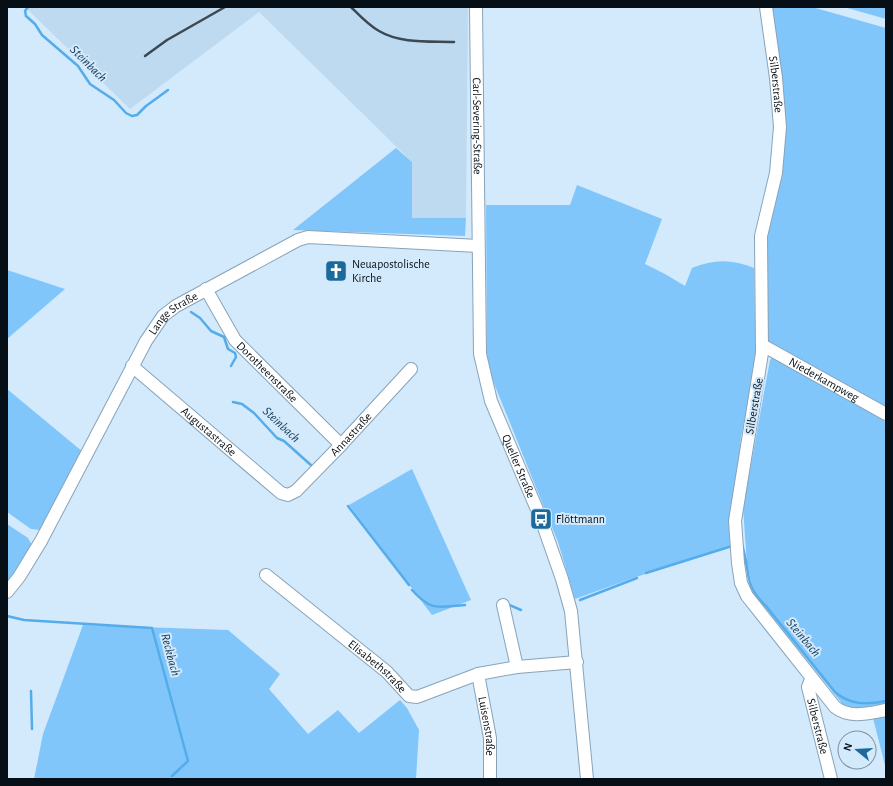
<svg xmlns="http://www.w3.org/2000/svg" width="893" height="786" font-family="'Alegreya Sans',sans-serif">
<style>
.built{fill:#bedaf0}
.green{fill:#80c6fb}
.lines{fill:none;stroke-linecap:round;stroke-linejoin:round}
.stream{stroke:#55aceb;stroke-width:2.5}
.minor-casing{stroke:#88a3b8;stroke-width:14}
.minor{stroke:#fff;stroke-width:12}
.rail{stroke:#3c4852;stroke-width:2.5}
.labels{text-anchor:middle;dominant-baseline:central;stroke-width:4;stroke-linejoin:round;paint-order:stroke}
.street-label{font-size:12px;fill:#060f16;stroke:#d3e9fc}
.poi-label{font-size:12px;fill:#060f16;stroke:#d3e9fc;text-anchor:start}
.water-label{font-size:13px;font-style:italic;fill:#123750;stroke:#d3e9fc}
</style>
<rect width="100%" height="100%" fill="#d3e9fc"/>
<polygon class="built" points="25,7 468,7 466,218 412,218 412,162 259,12 130,109"/>
<g class="green">
<polygon points="772,7 812,7 886,28 886,408 767,342 766,237 781,180 785,127"/>
<polygon points="844,7 886,7 886,19"/>
<polygon points="396,148 412,162 412,218 466,218 465,236 293,230"/>
<path d="M 577,185 L 662,219 L 645,264 L 665,274 L 685,286 L 692,268 C 714,259 732,259 754,268 L 756,366 L 741,437 L 735,492 L 729,516 L 730,547 L 633,578 L 575,599 L 558,542 L 491,376 L 487,354 L 486,205 L 570,205 Z"/>
<polygon points="7,270 65,289 7,339"/>
<polygon points="773,357 886,419 886,707 857,711 845,707 759,601 752,585 747,564 743,508 770,360"/>
<polygon points="7,389 83,452 41,530 31,529 7,512"/>
<polygon points="412,469 471,600 432,615 349,505"/>
<polygon points="7,524 28,538 32,545 7,584"/>
<polygon points="83,625 228,630 280,674 269,689 308,734 338,710 359,733 400,700 407,708 419,730 416,779 34,779 43,734"/>
<polygon points="886,716 886,769 873,718"/>
</g>
<g class="lines">
<g class="stream">
<polyline points="28,7 25,11 26,16 35,24 42,35 78,66 90,84 114,100 126,113 132,116 137,115 146,106 168,90"/>
<polyline points="191,312 200,318 211,331 224,337 228,349 235,353 236,357 231,366"/>
<polyline points="233,402 242,404 254,413 277,438 284,441 312,466"/>
<polyline points="348,506 409,585"/>
<path d="M 742,545 C 751,572 743,585 766,606 L 835,692 C 850,705 867,705 886,701"/>
<polyline points="646,573 732,546"/>
<path d="M 412,590 C 432,612 437,607 465,605"/>
<polyline points="580,600 637,578"/>
<polyline points="507,604 521,610"/>
<polyline points="7,616 24,620 152,628 188,761 172,776"/>
<polyline points="31,691 32,729"/>
</g>
<g class="minor-casing">
<g id="minor">
<path id="s1" d="M 476,7 L 480,354 L 491,401 L 541,519 L 562,579 L 571,611 L 587,779"/>
<path id="s2" d="M 766,7 L 776,78 L 780,127 L 776,173 L 761,236 L 762,353 L 735,521 L 738,563 L 741,583 L 747,596 L 835,707 C 850,719 869,713 886,710"/>
<path id="s3" d="M 206,289 L 235,340 L 341,445"/>
<path id="s4" d="M 762,345 L 886,414"/>
<path id="s5" d="M 132,366 L 281,493 L 288,495 L 296,491 L 341,445 L 411,369"/>
<path id="s6" d="M 266,575 L 387,672 L 409,696 L 417,697 L 478,674 L 517,667 L 577,662"/>
<path id="s7" d="M 7,592 L 19,577 L 41,541 L 146,341 L 163,316 L 176,306 L 298,240 L 308,237 L 478,246"/>
<polyline points="503,605 517,667"/>
<path id="s8" d="M 478,674 L 490,738 L 490,779"/>
<path id="s9" d="M 811,679 L 808,687 L 831,779"/>
</g>
</g>
<use href="#minor" class="minor"/>
<g class="rail">
<path d="M 351,7 C 359,15 368,25 379,31 C 401,44 430,41 454,42"/>
<polyline points="145,56 167,40 225,7"/>
</g>
</g>
<defs>
<g id="church-square" transform="scale(1.15)"><rect x="-9" y="-9" width="18" height="18" rx="4" fill="#1c6a9c" stroke="#d3e9fc"/><path d="M-1.2-6h2.4v3.5h3.3v2.4h-3.3V6h-2.4V-.1h-3.3v-2.4h3.3Z" fill="#fff"/></g>
<g id="bus-square" transform="scale(1.15)"><rect x="-9" y="-9" width="18" height="18" rx="4" fill="#1c6a9c" stroke="#d3e9fc"/><path d="M-5-6H5V4H4V6H2V4H-2V6H-4V4H-5ZM-3.5-4V0h7V-4ZM-3.5 1.2v1.5H-2V1.2ZM2 1.2v1.5H3.5V1.2Z" fill="#fff"/></g>
</defs>
<g fill-rule="evenodd">
<use href="#church-square" x="336" y="271"/>
<use href="#bus-square" x="541" y="519"/>
</g>
<g class="labels">
<g class="street-label">
<text stroke="none"><textPath href="#s2" startOffset="78">Silberstraße</textPath></text>
<text stroke="none"><textPath href="#s1" startOffset="119">Carl-Severing-Straße</textPath></text>
<text stroke="none"><textPath href="#s7" startOffset="327">Lange Straße</textPath></text>
<text stroke="none"><textPath href="#s3" startOffset="104">Dorotheenstraße</textPath></text>
<text stroke="none"><textPath href="#s4" startOffset="71">Niederkampweg</textPath></text>
<text transform="translate(754 406) rotate(-80)">Silberstraße</text>
<text stroke="none"><textPath href="#s5" startOffset="101">Augustastraße</textPath></text>
<text stroke="none"><textPath href="#s5" startOffset="291">Annastraße</textPath></text>
<text stroke="none"><textPath href="#s1" startOffset="466">Queller Straße</textPath></text>
<text stroke="none"><textPath href="#s6" startOffset="144">Elisabethstraße</textPath></text>
<text stroke="none"><textPath href="#s8" startOffset="53">Luisenstraße</textPath></text>
<text stroke="none"><textPath href="#s9" startOffset="49">Silberstraße</textPath></text>
</g>
<g class="poi-label">
<text x="352" y="264">Neuapostolische<tspan x="352" dy="14">Kirche</tspan></text>
<text x="556" y="519">Flöttmann</text>
</g>
<g class="water-label">
<text transform="translate(88 64) rotate(45)">Steinbach</text>
<text transform="translate(281 425) rotate(43)">Steinbach</text>
<text transform="translate(803 638) rotate(50)">Steinbach</text>
<text transform="translate(170 655) rotate(75)">Reckbach</text>
</g>
</g>
<rect width="893" height="786" fill="none" stroke="#060f16" stroke-width="16"/>
<g transform="translate(857 750) rotate(288)"><circle r="19" fill="#d3e9fc" stroke="#8192a0"/>
<path d="M0-3L7 15L0 10L-7 15Z" fill="#1c6a9c"/>
<text y="-6" font-size="11" font-weight="bold" text-anchor="middle" fill="#060f16">N</text>
</g>
</svg>
